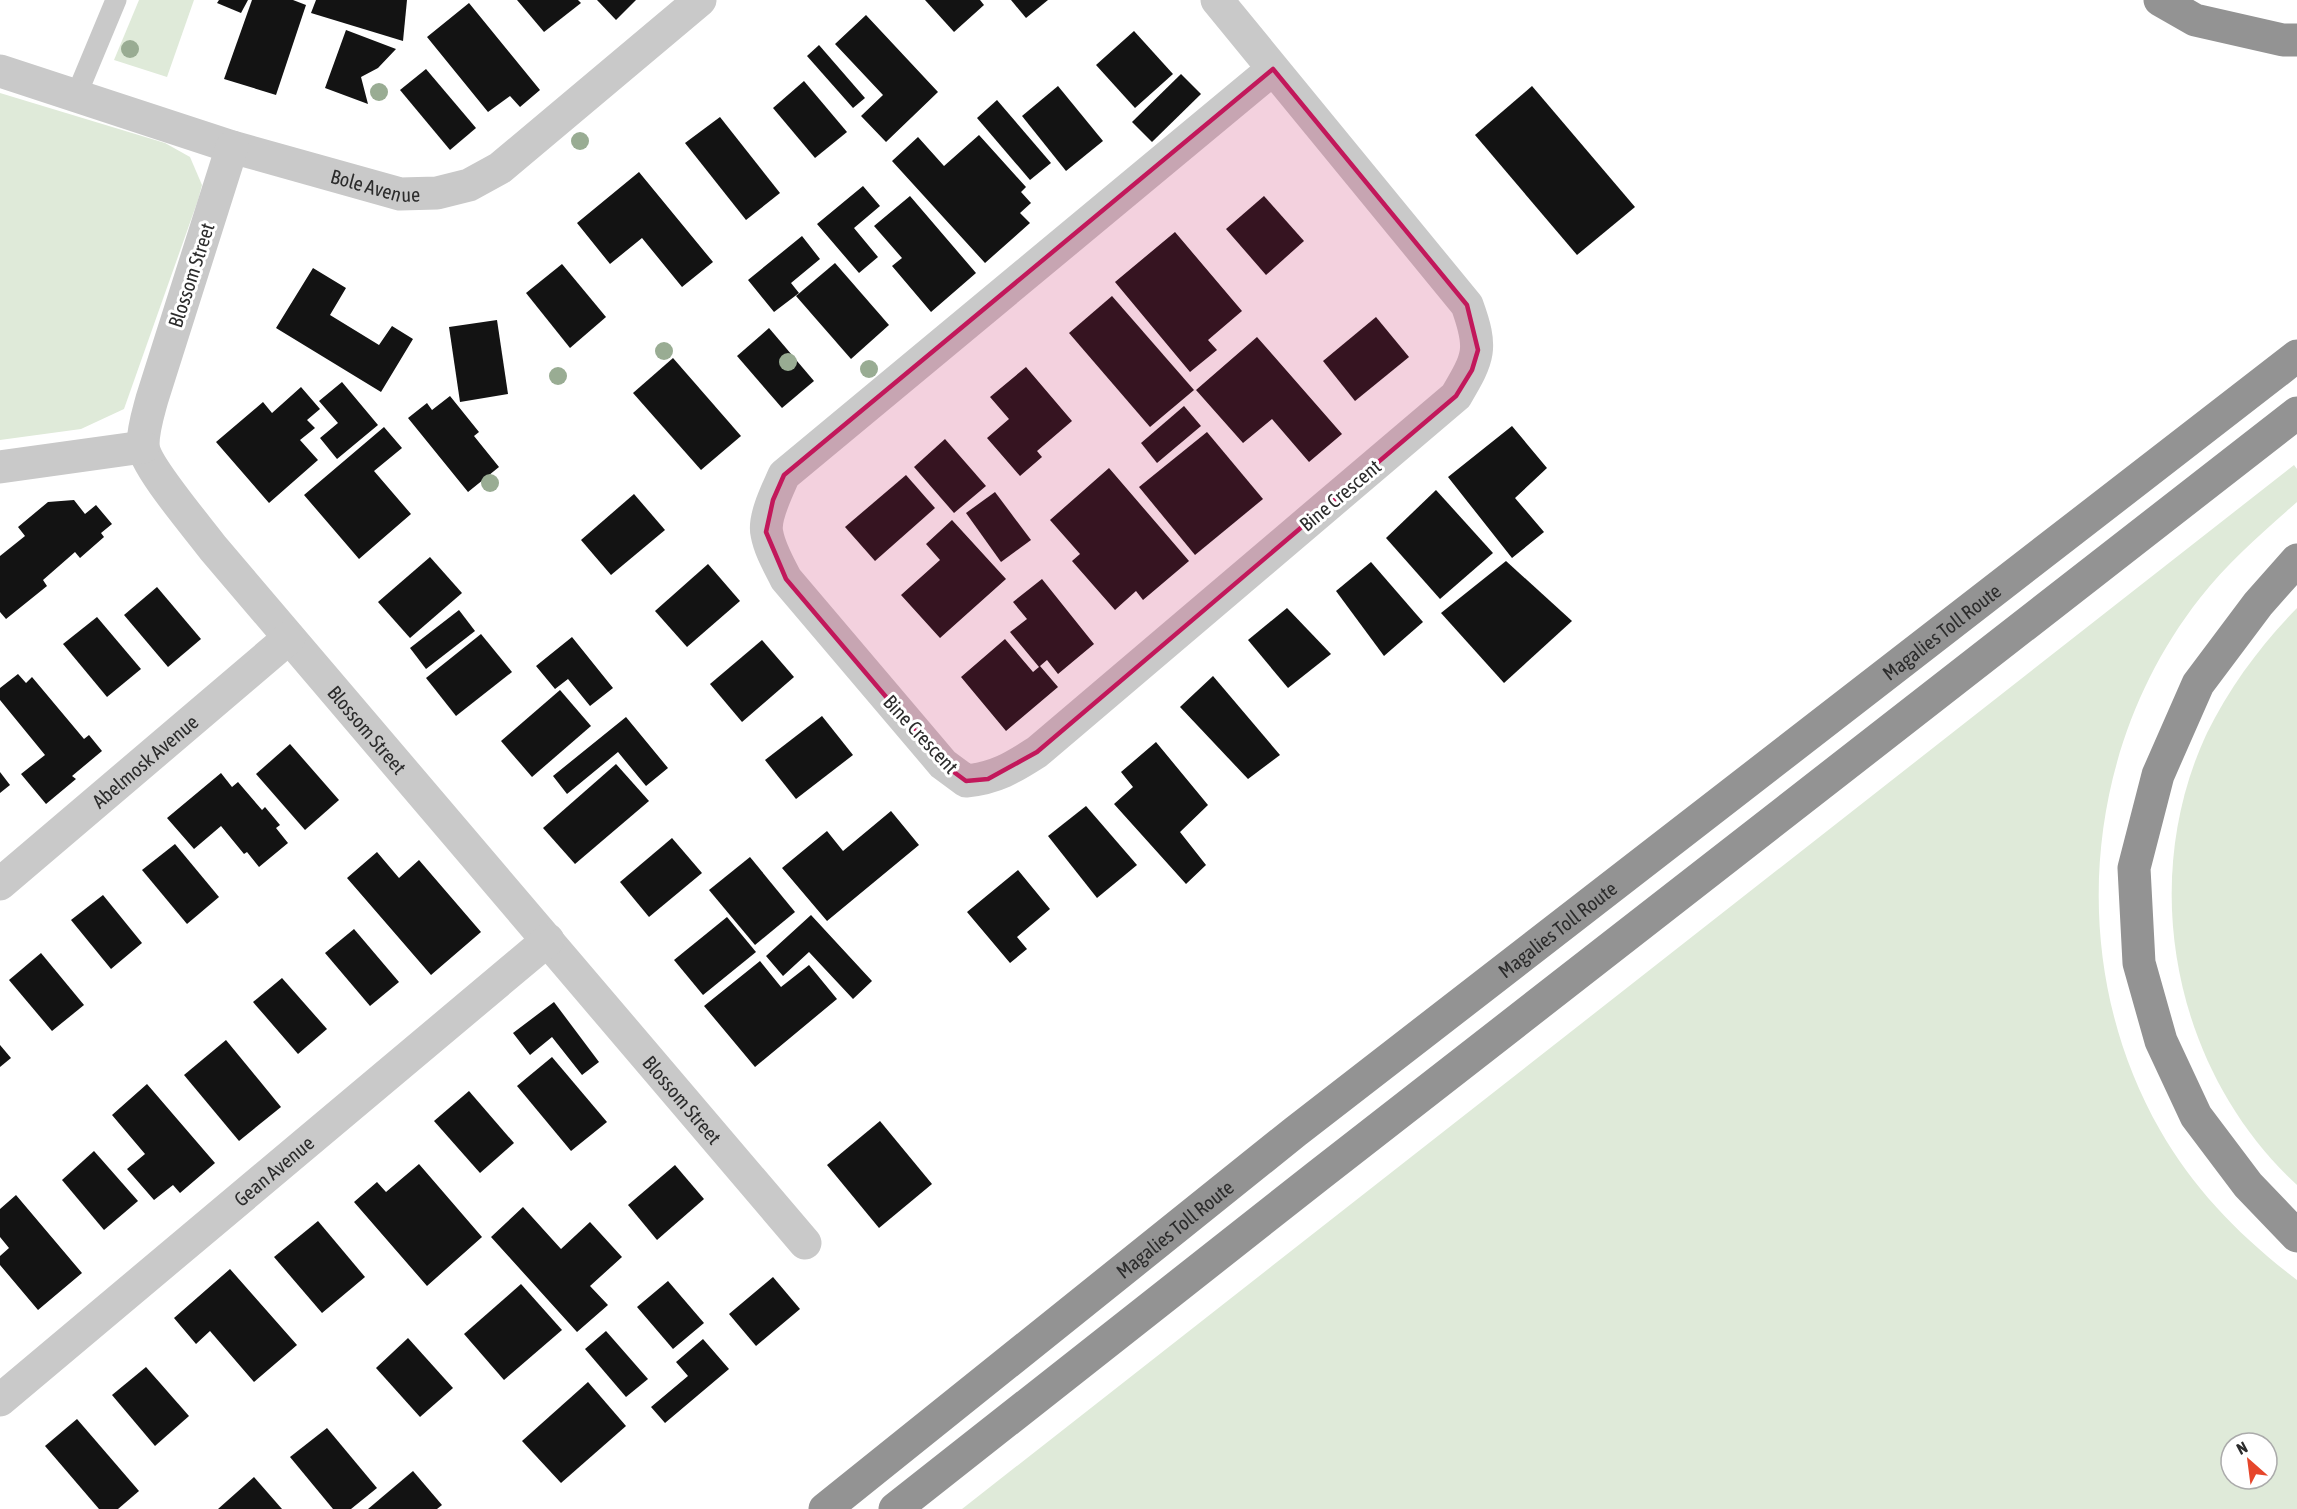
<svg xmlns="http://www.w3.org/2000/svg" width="2297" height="1509" font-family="'Asap Condensed',sans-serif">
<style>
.green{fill:#dfead9;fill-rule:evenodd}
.building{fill:#131313}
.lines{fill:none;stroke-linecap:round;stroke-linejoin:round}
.service{stroke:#c9c9c9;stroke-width:21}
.minor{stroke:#c9c9c9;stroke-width:33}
.motorway{stroke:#939393;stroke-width:33}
.tree{fill:#99ac93}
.marked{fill:#c2185b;fill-opacity:0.2;stroke:#c2185b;stroke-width:4.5;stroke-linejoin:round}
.labels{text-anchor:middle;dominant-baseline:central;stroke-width:6;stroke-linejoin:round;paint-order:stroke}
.street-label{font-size:20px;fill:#2c2c2c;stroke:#fff}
</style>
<rect width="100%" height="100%" fill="#fff"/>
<g class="green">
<polygon points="139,0 194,0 167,77 114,60"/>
<polygon points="0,93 165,143 190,157 202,185 198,200 124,409 81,429 0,440"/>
<path d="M 2294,465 L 2297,469 L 2297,502 C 2263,532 2228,562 2200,598 C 2082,748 2065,964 2160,1130 C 2194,1190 2242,1238 2297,1280 L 2297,1509 L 962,1509 ZM 2231,1443 L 2267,1443 L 2267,1479 L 2231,1479 Z"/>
<path d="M 2297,608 L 2297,1185 C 2175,1073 2136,884 2207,733 C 2230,686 2261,645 2297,608 Z"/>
</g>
<g class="building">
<polygon points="219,0 248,0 241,13 217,3"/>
<polygon points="252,0 293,0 306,5 276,95 224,79"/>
<polygon points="316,0 407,0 403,41 311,13"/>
<polygon points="517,0 578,0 581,3 544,32"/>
<polygon points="597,0 636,0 616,20"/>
<polygon points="925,0 980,0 984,5 954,32"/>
<polygon points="1011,0 1048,0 1026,18"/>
<polygon points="469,3 540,90 520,107 510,96 488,112 427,37"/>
<polygon points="866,15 938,92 886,142 861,116 883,95 835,44"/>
<polygon points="346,30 396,49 378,68 361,77 368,104 325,88"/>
<polygon points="1134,31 1173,74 1135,108 1096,65"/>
<polygon points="819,45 865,98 853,108 807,56"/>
<polygon points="426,69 476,128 450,150 400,90"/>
<polygon points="1181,74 1201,94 1152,142 1132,122"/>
<polygon points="804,81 847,132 815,158 773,108"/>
<polygon points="1058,86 1103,141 1066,171 1022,116"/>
<polygon points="1532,86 1635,207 1577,255 1475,135"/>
<polygon points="997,100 1051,163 1030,180 977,118"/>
<polygon points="720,117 780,193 746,220 685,143"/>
<polygon points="979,135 1026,187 1021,192 1031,203 1020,213 1030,223 985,263 892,161 918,137 944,166"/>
<polygon points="639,172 713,262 682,287 642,238 610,264 577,223"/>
<polygon points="863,186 880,206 854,228 878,257 859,273 817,224"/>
<polygon points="910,196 976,273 931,312 892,266 902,258 874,226"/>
<polygon points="1264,196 1304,241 1266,275 1226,229"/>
<polygon points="1175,232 1242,311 1208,340 1217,350 1190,372 1115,282"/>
<polygon points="802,236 820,259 791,283 799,293 774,312 748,280"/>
<polygon points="835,263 889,325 851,359 796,296"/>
<polygon points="562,264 606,317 570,348 526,293"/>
<polygon points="313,268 346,288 330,315 379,345 392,326 413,339 381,392 276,328"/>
<polygon points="1112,296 1194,390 1150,427 1069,333"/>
<polygon points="1376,317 1409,357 1355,401 1323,361"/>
<polygon points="497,320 508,394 460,402 449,327"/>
<polygon points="769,328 814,381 782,408 737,356"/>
<polygon points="1257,337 1342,434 1309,462 1272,419 1243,443 1196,390"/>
<polygon points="673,358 741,436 701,470 633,393"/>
<polygon points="1026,367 1072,421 1037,451 1042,457 1020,476 987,438 1009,419 990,397"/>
<polygon points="342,382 378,425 337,459 320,438 338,423 319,401"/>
<polygon points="301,387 320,409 307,420 315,428 300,440 318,460 269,503 216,442 263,402 272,413"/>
<polygon points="450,396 479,432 474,436 499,467 468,492 408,418 427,403 432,410"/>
<polygon points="1184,406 1201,426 1157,463 1141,443"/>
<polygon points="1512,426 1547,468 1515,498 1544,532 1512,558 1448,477"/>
<polygon points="384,427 402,448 374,471 411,514 359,559 304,495"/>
<polygon points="1207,432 1263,499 1195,555 1139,487"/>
<polygon points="945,439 986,486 954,513 914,467"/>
<polygon points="1109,468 1189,561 1143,600 1136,591 1115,610 1072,561 1080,554 1050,520"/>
<polygon points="906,475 935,508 875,561 845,527"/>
<polygon points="1436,490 1493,553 1440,599 1386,538"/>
<polygon points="995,492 1031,540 1001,562 966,513"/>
<polygon points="634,494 665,530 611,575 581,540"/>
<polygon points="74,500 85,514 96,505 112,524 101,533 104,537 80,558 75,552 43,580 47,586 6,619 0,612 0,556 25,536 18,527 48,502"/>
<polygon points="952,520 1006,579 940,638 901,595 940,560 926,544"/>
<polygon points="430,557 462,593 410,638 378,602"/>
<polygon points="1506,561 1572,621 1504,683 1441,613"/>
<polygon points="1371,562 1423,622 1384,656 1336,591"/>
<polygon points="708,564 740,601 687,647 655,611"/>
<polygon points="1042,579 1094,644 1058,674 1047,660 1040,666 1058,687 1006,731 961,677 1005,639 1033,672 1039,667 1010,632 1027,619 1013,602"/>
<polygon points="157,587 201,639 168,667 124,615"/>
<polygon points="1287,608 1331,654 1288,688 1248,640"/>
<polygon points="459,610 475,631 426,669 410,648"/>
<polygon points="97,617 141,669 107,697 63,644"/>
<polygon points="481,634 512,672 456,716 426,678"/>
<polygon points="572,637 613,688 590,706 568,679 555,689 536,666"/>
<polygon points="762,640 794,677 742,722 710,684"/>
<polygon points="18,674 26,683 32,677 84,739 89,735 102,751 72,776 76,779 46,804 21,774 45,755 0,700 0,688"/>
<polygon points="1213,676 1280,755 1248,779 1180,707"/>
<polygon points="560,690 591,726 532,777 501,741"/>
<polygon points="822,716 853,755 796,799 765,760"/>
<polygon points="626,717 668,768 646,786 618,752 567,794 553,776"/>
<polygon points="1156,742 1208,805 1180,832 1206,865 1186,884 1114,804 1133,787 1121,772"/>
<polygon points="290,744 339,800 305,830 256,774"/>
<polygon points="616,764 649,801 575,864 543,828"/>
<polygon points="0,772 10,785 0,793"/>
<polygon points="221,773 232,787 238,782 262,810 265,807 280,825 276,828 288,843 259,867 247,852 244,854 221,826 194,849 167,818"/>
<polygon points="1086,806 1137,865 1097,898 1048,836"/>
<polygon points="891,811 919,845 827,921 782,868 827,831 843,851"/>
<polygon points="672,838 702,873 649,917 620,882"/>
<polygon points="175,844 219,897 187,924 142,870"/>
<polygon points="377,852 399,878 419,860 481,932 431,975 347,878"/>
<polygon points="750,857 795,912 755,945 709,890"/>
<polygon points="1018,870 1050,909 1017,937 1027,949 1010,963 967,912"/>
<polygon points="103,895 142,943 111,969 71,920"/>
<polygon points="811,915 872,981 853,999 809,952 783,976 766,956"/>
<polygon points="727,917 756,952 703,995 674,960"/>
<polygon points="354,929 399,982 370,1006 325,953"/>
<polygon points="41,953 84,1005 52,1031 9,980"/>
<polygon points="760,961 781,987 809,965 837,999 755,1067 704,1006"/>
<polygon points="282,978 327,1029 298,1054 253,1002"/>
<polygon points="554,1002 599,1062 582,1075 552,1037 530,1055 513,1033"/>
<polygon points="226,1040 281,1107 239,1141 184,1075"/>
<polygon points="0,1045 11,1058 0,1067"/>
<polygon points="552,1057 607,1122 571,1151 517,1086"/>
<polygon points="147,1084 215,1163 180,1193 173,1185 154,1200 127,1169 145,1154 112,1115"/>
<polygon points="469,1091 514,1143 480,1173 434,1121"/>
<polygon points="880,1121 932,1184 879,1228 827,1165"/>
<polygon points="94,1151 138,1201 104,1230 62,1180"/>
<polygon points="419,1164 482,1237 427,1286 354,1202 377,1182 386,1192"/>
<polygon points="675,1165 704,1199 657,1240 628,1205"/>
<polygon points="16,1195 82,1273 38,1310 0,1265 0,1256 9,1248 0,1237 0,1209"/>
<polygon points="523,1207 561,1249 590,1222 622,1257 590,1286 608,1305 577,1332 491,1237"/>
<polygon points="318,1221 365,1277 322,1313 274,1257"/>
<polygon points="230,1269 297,1345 254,1382 210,1331 196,1344 174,1318"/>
<polygon points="773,1277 800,1309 756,1346 729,1314"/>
<polygon points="668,1281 704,1323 673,1349 637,1307"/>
<polygon points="521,1284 562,1330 504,1380 464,1334"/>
<polygon points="606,1331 648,1379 626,1397 585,1349"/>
<polygon points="408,1338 453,1388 420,1417 376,1368"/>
<polygon points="703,1339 729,1369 665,1423 651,1407 688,1376 676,1362"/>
<polygon points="146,1367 189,1416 155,1446 112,1395"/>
<polygon points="588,1382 626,1426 561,1483 522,1441"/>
<polygon points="77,1419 139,1491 118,1509 99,1509 45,1446"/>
<polygon points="327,1428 377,1488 351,1509 333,1509 290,1457"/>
<polygon points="413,1471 442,1505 437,1509 368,1509"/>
<polygon points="254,1477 282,1509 218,1509"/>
</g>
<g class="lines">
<polyline class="service" points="76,96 116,0"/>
<g class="minor">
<path d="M 1217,0 L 1467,305 C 1483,349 1479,357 1456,396 L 1037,752 C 1012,768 996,778 966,781 L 943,764 L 786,579 C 779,565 770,550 767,534 C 763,518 778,489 784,475 L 1273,69"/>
<path id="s1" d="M 0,71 L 232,147 L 400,194 L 437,193 L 469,185 L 500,168 L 700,0"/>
<path id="s2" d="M 232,147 L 152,399 C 148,414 143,429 143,445 C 144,465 199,529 213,548 L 805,1243"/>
<polyline points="0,467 143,447"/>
<path id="s3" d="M 0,884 L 289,638"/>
<path id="s4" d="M 0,1400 L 548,940"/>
</g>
<g class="motorway">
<polyline points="2160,0 2195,20 2283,40 2297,40"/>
<polyline points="2297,560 2258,604 2198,684 2158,775 2134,868 2139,963 2161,1041 2196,1116 2248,1185 2297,1236"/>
<path id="s5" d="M 825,1509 L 1295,1132 L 2297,356"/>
<polyline points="895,1509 1319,1175 2297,413"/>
</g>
</g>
<g class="tree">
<circle cx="130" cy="49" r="9"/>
<circle cx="379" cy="92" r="9"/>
<circle cx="580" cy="141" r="9"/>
<circle cx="664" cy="351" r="9"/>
<circle cx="788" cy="362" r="9"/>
<circle cx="869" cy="369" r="9"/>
<circle cx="558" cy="376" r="9"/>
<circle cx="490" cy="483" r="9"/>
</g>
<path class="marked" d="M 1273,69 L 1467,305 L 1478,350 L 1472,370 L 1456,396 L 1037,752 L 988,779 L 966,781 L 943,764 L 786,579 L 766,532 L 773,500 L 784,475 Z"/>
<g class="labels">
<g class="street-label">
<text stroke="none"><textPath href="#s1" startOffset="393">Bole Avenue</textPath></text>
<text transform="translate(191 275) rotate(-72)">Blossom Street</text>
<text transform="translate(1340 495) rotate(-40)">Bine Crescent</text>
<text stroke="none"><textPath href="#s5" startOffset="1420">Magalies Toll Route</textPath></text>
<text stroke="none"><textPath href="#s2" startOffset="675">Blossom Street</textPath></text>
<text transform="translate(921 734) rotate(47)">Bine Crescent</text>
<text stroke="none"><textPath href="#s3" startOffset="190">Abelmosk Avenue</textPath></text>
<text stroke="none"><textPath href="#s5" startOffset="934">Magalies Toll Route</textPath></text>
<text stroke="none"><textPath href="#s2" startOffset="1161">Blossom Street</textPath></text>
<text stroke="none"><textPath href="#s4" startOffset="357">Gean Avenue</textPath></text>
<text stroke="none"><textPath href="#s5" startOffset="448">Magalies Toll Route</textPath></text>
</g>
</g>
<g transform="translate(2249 1461) rotate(332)"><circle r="28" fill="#ffffff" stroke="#ababab" stroke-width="1.5"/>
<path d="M0-4.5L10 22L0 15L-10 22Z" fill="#e6462b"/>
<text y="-9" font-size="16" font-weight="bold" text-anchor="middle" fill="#2c2c2c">N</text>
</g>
</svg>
